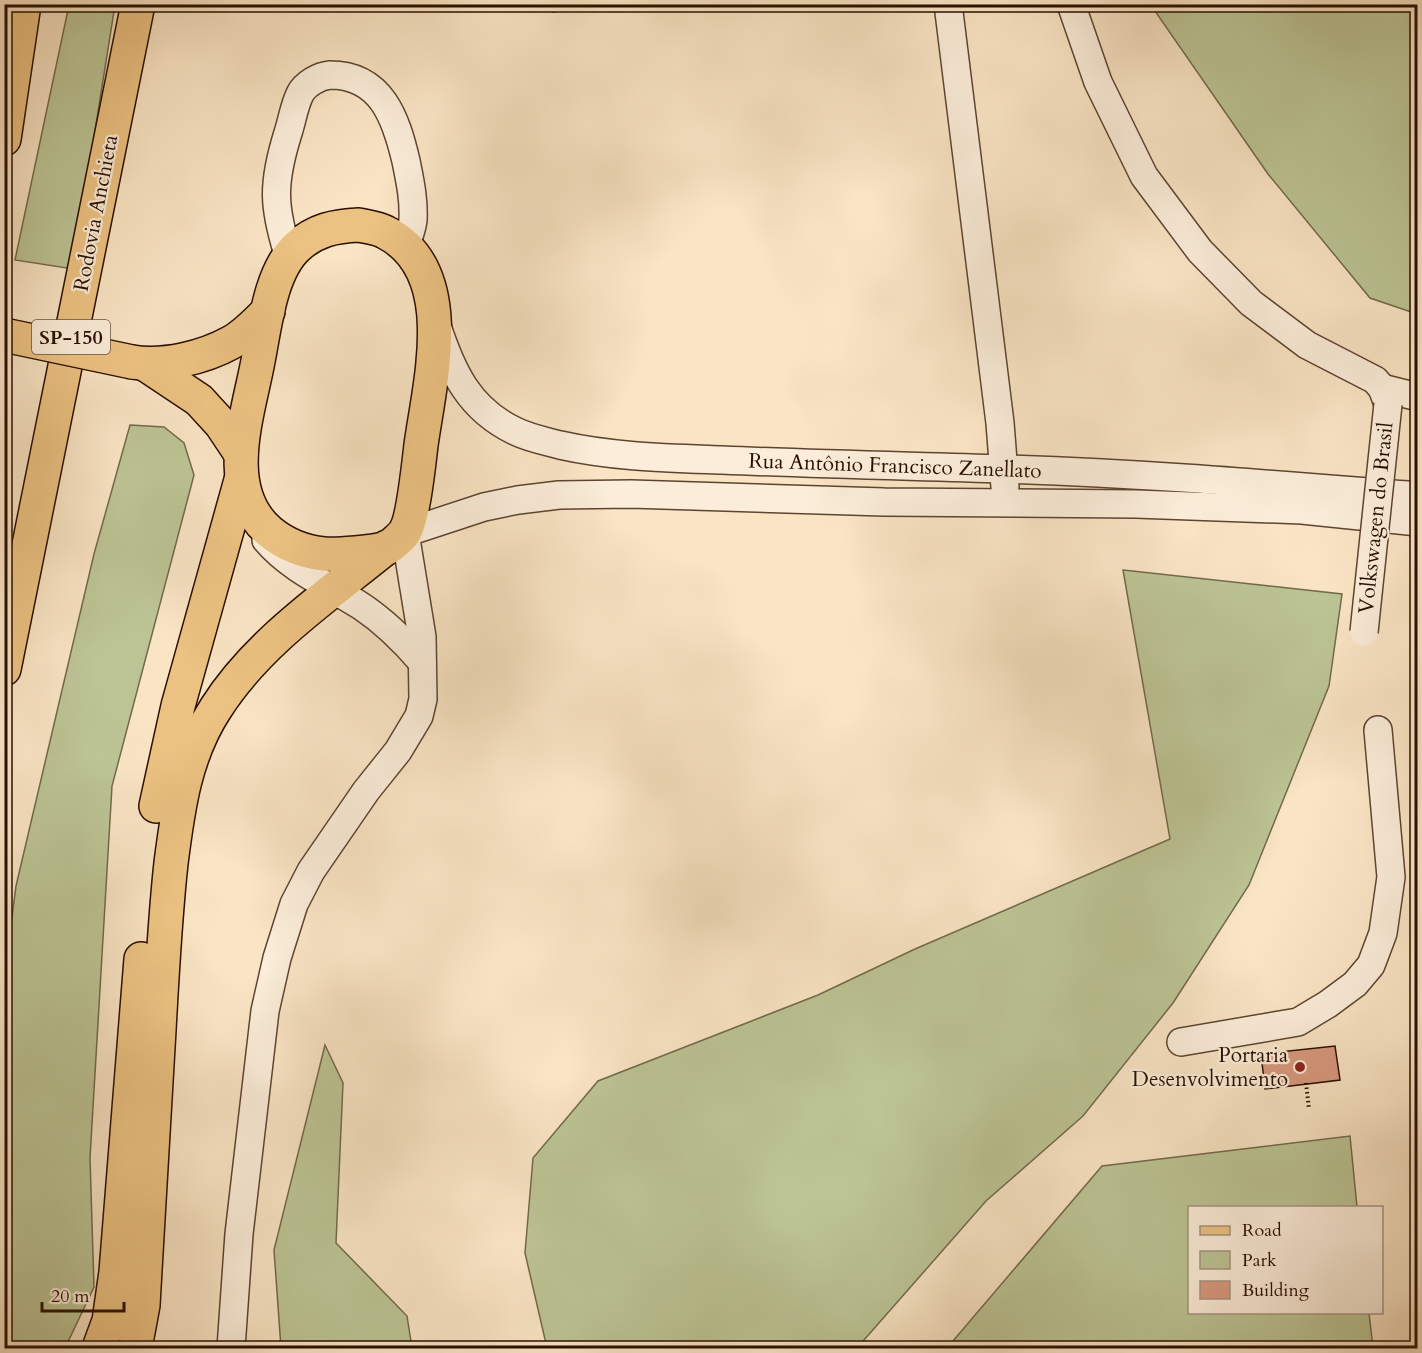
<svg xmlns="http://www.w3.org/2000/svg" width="1422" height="1353" font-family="Cardo,serif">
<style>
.green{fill:#bcc495;stroke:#726a4a;stroke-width:1.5}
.building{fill:#d8997f;stroke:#290f00;stroke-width:1.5}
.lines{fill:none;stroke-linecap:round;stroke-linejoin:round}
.minor-casing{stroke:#5d4431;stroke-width:30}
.major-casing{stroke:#290f00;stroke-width:36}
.highway-casing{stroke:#290f00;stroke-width:36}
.path{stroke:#290f00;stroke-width:4;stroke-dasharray:1.5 3;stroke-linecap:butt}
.minor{stroke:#fbedd9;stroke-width:27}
.major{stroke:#ecc282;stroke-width:33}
.highway{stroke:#ecc282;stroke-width:33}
.minor-bridge-casing{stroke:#5d4431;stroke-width:30;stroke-linecap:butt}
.major-bridge-casing{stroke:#290f00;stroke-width:36;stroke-linecap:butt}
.minor-bridge{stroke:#fbedd9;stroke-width:27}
.major-bridge{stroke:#ecc282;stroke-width:33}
.poi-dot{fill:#8f2418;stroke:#fbedd9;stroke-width:2}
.labels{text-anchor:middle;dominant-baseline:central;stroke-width:4.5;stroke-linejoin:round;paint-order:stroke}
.shield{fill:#fbedd9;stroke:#685241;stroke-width:1.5}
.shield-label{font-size:20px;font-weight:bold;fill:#290f00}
.street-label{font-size:21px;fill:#290f00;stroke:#fbedd9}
.poi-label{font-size:21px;fill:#290f00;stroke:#fbedd9;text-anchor:end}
</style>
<rect width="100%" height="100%" fill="#f9e4c4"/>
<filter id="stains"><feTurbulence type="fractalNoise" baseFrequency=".00333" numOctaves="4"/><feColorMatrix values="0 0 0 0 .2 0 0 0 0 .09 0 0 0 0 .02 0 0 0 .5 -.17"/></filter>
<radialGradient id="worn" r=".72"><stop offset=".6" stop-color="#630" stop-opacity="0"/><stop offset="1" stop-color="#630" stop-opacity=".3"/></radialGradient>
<g class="green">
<polygon points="69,5 115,5 73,269 15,260"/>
<polygon points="1154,5 1417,5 1417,314 1370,298 1268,174 1157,14"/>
<polygon points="130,425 164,427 184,443 194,475 112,786 90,1158 94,1287 65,1348 5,1348 4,979 16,886 94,554"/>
<polygon points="1123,570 1342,594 1329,686 1249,885 1173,1003 1083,1116 986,1201 857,1348 547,1348 525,1253 533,1158 598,1081 818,995 915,949 1170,839"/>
<polygon points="325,1045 343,1083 336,1243 407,1316 412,1348 281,1348 274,1250"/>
<polygon points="1350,1136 1357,1207 1190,1208 1190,1312 1369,1313 1373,1348 947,1348 1102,1166"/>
</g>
<g class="building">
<polygon points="552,4 599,4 553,12"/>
<polygon points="1335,1046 1340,1080 1265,1089 1261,1054"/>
</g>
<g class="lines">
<g class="minor-casing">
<g id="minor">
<polyline points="948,4 1000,423 1005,487"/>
<polyline points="1071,4 1098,82 1144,176 1200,251 1251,303 1307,345 1375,380 1382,388 1388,404"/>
<path d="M 289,257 C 273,207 272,184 288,133 C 292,121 294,106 300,94 C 305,84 319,76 330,75 C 382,75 396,119 406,161 C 410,181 414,199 413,220 C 412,229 408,238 406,246"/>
<path d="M 437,326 C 452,372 469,409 515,431 C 529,438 545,441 560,445 C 613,457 668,458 722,460 C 816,464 910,466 1004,469 C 1142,473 1280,485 1418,496"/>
<polyline points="1382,388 1418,397"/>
<path d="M 266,540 C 290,569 330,586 361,606 C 385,622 404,641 422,662"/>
<polyline points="1181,1042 1298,1022 1328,1004 1355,984 1371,965 1383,933 1391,877 1378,730"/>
<polyline points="231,1348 239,1234 265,1011 277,958 294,904 311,871 366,791 398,751 419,716 423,699 422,637 405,533 484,507 518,500 559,495 631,494 884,502 1136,504 1302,510 1418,522"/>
</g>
</g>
<g class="major-casing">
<g id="major">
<path d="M 359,225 C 368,227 378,228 385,232 C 460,270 430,380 421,445 C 419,462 413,521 404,533 C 401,537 391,546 387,548 C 376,552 335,555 324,554 C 304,552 286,545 270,532 C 220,490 248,415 258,361 C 265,326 270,272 297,247 C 315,230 335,226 359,225 Z"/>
<path d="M 132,362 C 164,367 203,358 232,342 C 246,334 257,322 268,311"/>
<polyline points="145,364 199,400 221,424 241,454"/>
</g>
</g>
<g class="highway-casing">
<g id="highway">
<polyline points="4,139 24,4"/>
<polyline points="4,669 138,4"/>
<polyline points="156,806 178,706 241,480"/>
<polyline points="99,1348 109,1321 116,1272 141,959"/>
<path d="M 135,1348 L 143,1305 C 148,1213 154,1121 159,1030 C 162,974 165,918 171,863 C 178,808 185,755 216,708 C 258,642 327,596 387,547"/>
</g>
</g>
<polyline class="path" points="1306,1083 1309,1109"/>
<use href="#minor" class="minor"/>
<use href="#major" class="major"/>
<use href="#highway" class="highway"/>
<g class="minor-bridge-casing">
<polyline id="minor-bridge" points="1364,632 1388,404"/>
</g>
<g class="major-bridge-casing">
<polyline id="major-bridge" points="4,335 132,362"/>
</g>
<use href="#minor-bridge" class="minor-bridge"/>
<use href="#major-bridge" class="major-bridge"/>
</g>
<circle class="poi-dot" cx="1300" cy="1067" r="6"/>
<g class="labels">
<rect class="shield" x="32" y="320" width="78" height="34" rx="4.5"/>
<g class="shield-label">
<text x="71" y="337">SP-150</text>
</g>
<g class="street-label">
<text transform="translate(96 213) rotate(-79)">Rodovia Anchieta</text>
<text transform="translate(895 466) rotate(2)">Rua Antônio Francisco Zanellato</text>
<text transform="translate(1376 518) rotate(-84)">Volkswagen do Brasil</text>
</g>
<g class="poi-label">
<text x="1288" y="1055">Portaria<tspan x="1288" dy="24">Desenvolvimento</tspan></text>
</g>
</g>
<rect width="1422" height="1353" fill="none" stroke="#f9e4c4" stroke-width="24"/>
<rect x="6" y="6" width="1410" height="1341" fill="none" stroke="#290f00" stroke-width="3"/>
<rect x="12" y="12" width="1398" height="1329" fill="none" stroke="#290f00" stroke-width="1.5"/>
<rect x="1188" y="1206" width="195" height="108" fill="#fbedd9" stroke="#a79482" stroke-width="1.5"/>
<rect x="1200" y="1226" width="30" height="9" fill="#ecc282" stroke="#a79482" stroke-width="1.5"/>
<text x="1242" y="1236" font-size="18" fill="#290f00">Road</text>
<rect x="1200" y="1251" width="30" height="18" fill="#bcc495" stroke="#a79482" stroke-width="1.5"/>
<text x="1242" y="1266" font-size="18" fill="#290f00">Park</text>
<rect x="1200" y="1281" width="30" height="18" fill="#d8997f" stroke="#a79482" stroke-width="1.5"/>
<text x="1242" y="1296" font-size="18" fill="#290f00">Building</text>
<path d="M42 1302v9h82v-9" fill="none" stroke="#290f00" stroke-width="3"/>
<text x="51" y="1302" font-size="18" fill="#290f00" stroke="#fbedd9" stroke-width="4.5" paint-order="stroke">20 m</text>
<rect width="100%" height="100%" filter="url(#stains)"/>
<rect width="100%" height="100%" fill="url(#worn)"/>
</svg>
